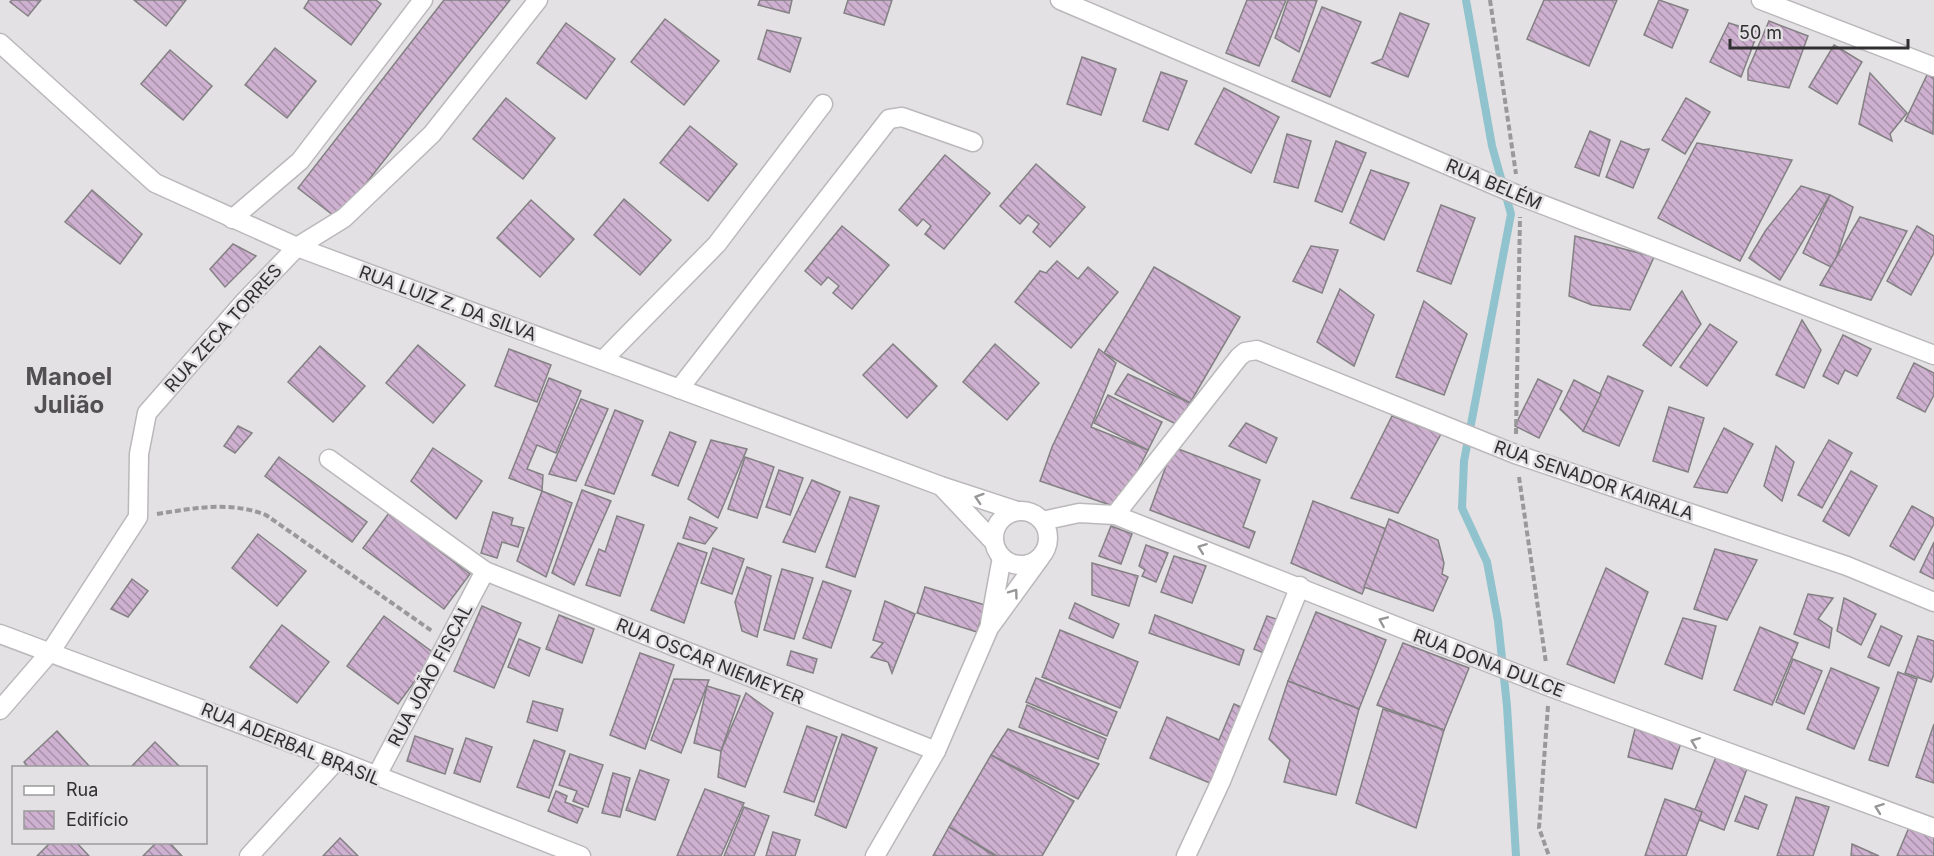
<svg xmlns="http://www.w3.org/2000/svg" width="1934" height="856" font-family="Inter,sans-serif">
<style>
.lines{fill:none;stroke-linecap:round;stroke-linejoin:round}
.stream{stroke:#90c3cd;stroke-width:8}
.building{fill:url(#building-back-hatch);stroke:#838183;stroke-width:1.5}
.street-casing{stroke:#bbb8bb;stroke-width:21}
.path{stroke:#99989a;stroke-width:4;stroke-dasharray:6 3;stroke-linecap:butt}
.street{stroke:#fff;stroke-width:18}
.oneway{stroke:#989798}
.labels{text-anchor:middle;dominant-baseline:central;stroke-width:5;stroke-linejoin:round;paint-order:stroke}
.street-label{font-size:18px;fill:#302f31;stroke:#e3e1e3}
.district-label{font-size:24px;font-weight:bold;fill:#535053;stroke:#e3e1e3}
</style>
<defs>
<pattern id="building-back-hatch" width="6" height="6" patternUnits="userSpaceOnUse" patternTransform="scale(1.5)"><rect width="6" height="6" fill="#ceb0d0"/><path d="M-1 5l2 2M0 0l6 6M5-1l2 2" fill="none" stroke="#a890a9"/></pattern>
</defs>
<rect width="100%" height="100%" fill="#e3e1e3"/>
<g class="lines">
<polyline class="stream" points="1466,0 1492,146 1511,214 1464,461 1462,508 1487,562 1498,621 1507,706 1516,856"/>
</g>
<g class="building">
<polygon points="12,0 41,0 28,16 10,2"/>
<polygon points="134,0 186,0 166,26"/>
<polygon points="309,0 376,0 381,4 351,45 304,8"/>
<polygon points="444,0 510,0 338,219 298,188"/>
<polygon points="760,0 792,0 789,13 758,5"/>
<polygon points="848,0 892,0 884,25 844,13"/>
<polygon points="1247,0 1286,0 1259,66 1226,53"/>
<polygon points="1288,0 1317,0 1299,52 1275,38"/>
<polygon points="1544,0 1617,0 1589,66 1527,39"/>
<polygon points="1659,0 1688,10 1672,48 1644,35"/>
<polygon points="1322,7 1361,22 1330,97 1292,81"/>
<polygon points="1400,13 1429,24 1408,77 1372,63 1382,59"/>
<polygon points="665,19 719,61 684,105 631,62"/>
<polygon points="1769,21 1808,36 1789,88 1748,80 1748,70"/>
<polygon points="566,23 615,59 586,99 537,63"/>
<polygon points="1729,23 1758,32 1741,77 1710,62"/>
<polygon points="767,30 801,38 790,72 758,59"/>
<polygon points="1834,45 1862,62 1837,104 1809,87"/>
<polygon points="275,48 316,81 287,118 245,85"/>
<polygon points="170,50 212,86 183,120 141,84"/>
<polygon points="1082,57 1116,69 1101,115 1067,104"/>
<polygon points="1161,72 1187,81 1168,130 1143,121"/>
<polygon points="1870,73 1907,113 1890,134 1892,141 1859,124"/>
<polygon points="1927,75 1934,78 1933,134 1905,121"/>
<polygon points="1224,88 1279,117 1251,173 1195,144"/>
<polygon points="506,98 555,138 523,179 473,139"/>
<polygon points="1686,98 1710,112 1685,154 1662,140"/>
<polygon points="690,126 737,164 708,201 660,163"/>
<polygon points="1590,131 1610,140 1599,176 1575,167"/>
<polygon points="1287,134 1311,141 1298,188 1274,182"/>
<polygon points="1336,141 1366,153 1342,212 1315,201"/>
<polygon points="1621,141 1643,150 1649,149 1633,188 1606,177"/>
<polygon points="1697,143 1792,160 1740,261 1658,218"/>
<polygon points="945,155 990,193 944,249 925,234 931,226 923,219 917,226 899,210"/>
<polygon points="1036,164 1085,207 1050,247 1033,232 1039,224 1028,215 1020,224 1000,206"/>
<polygon points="1371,170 1409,183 1384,240 1350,223"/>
<polygon points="1801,186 1830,195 1780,280 1749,258 1766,230"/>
<polygon points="92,190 142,234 120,264 65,222"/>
<polygon points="1830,195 1853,207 1833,268 1803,253"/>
<polygon points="624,199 671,240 640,275 594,235"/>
<polygon points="531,200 574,239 540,277 497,238"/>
<polygon points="1441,205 1475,218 1451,284 1417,271"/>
<polygon points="1860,217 1907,231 1871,300 1820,285"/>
<polygon points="842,226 889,265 852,309 833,293 839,286 828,277 821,285 805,271"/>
<polygon points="1917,226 1934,236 1934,253 1911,295 1887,281"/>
<polygon points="1575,236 1654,257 1630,310 1592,305 1569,296"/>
<polygon points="233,244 256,256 225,287 210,269"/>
<polygon points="1311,246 1338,250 1322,293 1293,281"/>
<polygon points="1057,261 1078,279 1088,267 1118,292 1071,348 1015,302 1040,271 1046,273"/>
<polygon points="1154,267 1240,317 1190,403 1104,353"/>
<polygon points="1340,289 1374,315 1354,366 1317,342"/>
<polygon points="1682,291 1701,324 1671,366 1643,345"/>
<polygon points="1424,301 1467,334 1444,395 1396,377"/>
<polygon points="1802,320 1821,350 1804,388 1776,375"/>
<polygon points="1710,324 1737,342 1707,386 1680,367"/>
<polygon points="1843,335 1871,349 1857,376 1845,370 1838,384 1823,376"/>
<polygon points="893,344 937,386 907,418 863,375"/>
<polygon points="995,344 1039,383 1007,420 963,382"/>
<polygon points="418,345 465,385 433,423 386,383"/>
<polygon points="320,346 365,386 333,422 288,382"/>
<polygon points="509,349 551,365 537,402 495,386"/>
<polygon points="1099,349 1116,363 1091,427 1148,450 1119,508 1040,481 1052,447"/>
<polygon points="1914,363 1934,373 1934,395 1925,412 1897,398"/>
<polygon points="1128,374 1190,403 1176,424 1115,394"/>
<polygon points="1608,376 1643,391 1619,446 1583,431"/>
<polygon points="549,378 581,391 556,453 537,445 527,469 543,475 542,491 509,478"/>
<polygon points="1538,379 1562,391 1539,438 1515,426"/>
<polygon points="1574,380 1601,394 1583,431 1560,409"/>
<polygon points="1108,395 1162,422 1148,450 1094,423"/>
<polygon points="581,399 608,409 576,481 549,474"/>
<polygon points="1669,407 1704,418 1688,472 1653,461"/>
<polygon points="615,410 643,421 614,494 585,485"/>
<polygon points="1392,416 1441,434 1398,513 1351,498"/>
<polygon points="1246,423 1277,438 1266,463 1229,446"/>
<polygon points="238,426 252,433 235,453 224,446"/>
<polygon points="1724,428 1753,444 1727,493 1694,487"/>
<polygon points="670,432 696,442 678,486 652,475"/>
<polygon points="711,440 747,449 718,518 688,499"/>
<polygon points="1829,440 1852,453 1822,508 1798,495"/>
<polygon points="1776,446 1794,462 1782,501 1764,486"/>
<polygon points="1173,447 1260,480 1243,527 1255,532 1249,548 1150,510"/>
<polygon points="433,448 482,481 456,519 411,481"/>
<polygon points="279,457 367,522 352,542 265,476"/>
<polygon points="745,457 774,467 757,518 728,509"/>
<polygon points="779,470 803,478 790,515 766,507"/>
<polygon points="1851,471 1877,486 1849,536 1823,521"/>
<polygon points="812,480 840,492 815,552 783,542"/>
<polygon points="582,490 611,501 574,585 552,573"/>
<polygon points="542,491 572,503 546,577 517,561"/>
<polygon points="850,497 879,506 855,577 826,567"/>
<polygon points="1313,501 1389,530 1362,594 1291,563"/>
<polygon points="1912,506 1934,518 1934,524 1914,560 1890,546"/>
<polygon points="493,512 513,518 511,525 524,528 518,547 502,542 497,558 481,553"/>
<polygon points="389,513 470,574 444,609 363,548"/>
<polygon points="617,516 644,525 620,596 586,585 599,549 605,552"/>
<polygon points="690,517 717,528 705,544 683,538"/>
<polygon points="1389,519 1438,540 1444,563 1442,574 1448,577 1433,611 1364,587"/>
<polygon points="1111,526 1132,534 1121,564 1099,556"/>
<polygon points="258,534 306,571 277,606 232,568"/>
<polygon points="1934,542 1934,579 1920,572"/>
<polygon points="678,543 707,553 684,623 651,610"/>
<polygon points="1146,545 1168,553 1156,582 1142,576 1145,570 1139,566"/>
<polygon points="713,548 744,559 732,594 701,583"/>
<polygon points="1715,549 1757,560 1727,620 1694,609"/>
<polygon points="1174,556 1206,566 1192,603 1161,592"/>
<polygon points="1092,563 1138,576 1129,606 1092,595"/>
<polygon points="747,567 771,576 757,637 742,631 735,602"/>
<polygon points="1606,568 1648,592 1614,683 1567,664"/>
<polygon points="782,569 813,578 794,639 764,630"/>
<polygon points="132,579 148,591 128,617 111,609"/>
<polygon points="823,581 851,591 831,648 803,638"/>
<polygon points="925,587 985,605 977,632 917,613"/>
<polygon points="1808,594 1833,598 1818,619 1832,628 1829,648 1794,634"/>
<polygon points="1844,598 1876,614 1861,645 1837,631"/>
<polygon points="885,601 915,614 892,673 888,662 871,657 883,643 873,640"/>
<polygon points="1075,603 1119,624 1113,638 1069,618"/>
<polygon points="482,606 521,623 494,688 454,671"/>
<polygon points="1316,612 1386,640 1359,709 1288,681"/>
<polygon points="559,615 594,629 582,663 546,649"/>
<polygon points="1155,615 1244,650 1239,665 1149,633"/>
<polygon points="384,616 435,654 398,704 347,666"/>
<polygon points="1267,616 1279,620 1264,653 1254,649"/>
<polygon points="1683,618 1716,626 1702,679 1665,664"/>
<polygon points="282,625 329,662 297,703 250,667"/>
<polygon points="1881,626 1902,636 1889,666 1868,657"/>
<polygon points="1760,627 1798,643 1772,705 1734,690"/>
<polygon points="1060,630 1138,662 1120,708 1042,677"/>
<polygon points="1918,636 1934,641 1934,674 1931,682 1905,673"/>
<polygon points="519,639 540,648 529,676 508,667"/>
<polygon points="1403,643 1469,668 1444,730 1377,705"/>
<polygon points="791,651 817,659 813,673 787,665"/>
<polygon points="640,653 674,665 645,749 610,735"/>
<polygon points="1793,659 1822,671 1804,714 1776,702"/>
<polygon points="1831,668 1879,688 1854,749 1807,729"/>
<polygon points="1898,672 1917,679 1888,766 1869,760"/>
<polygon points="1036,678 1117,712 1107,736 1026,702"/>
<polygon points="674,679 709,680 681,753 651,740"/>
<polygon points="1288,681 1359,709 1336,795 1284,782 1290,760 1269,739"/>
<polygon points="707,686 740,696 721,751 694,743"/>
<polygon points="746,693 773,713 745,787 718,777 721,751"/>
<polygon points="533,701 563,709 557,731 527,722"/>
<polygon points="1234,704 1250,711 1217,786 1150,758 1167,717 1219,740"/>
<polygon points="1027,705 1106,739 1098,759 1019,727"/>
<polygon points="1383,709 1444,730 1416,828 1356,803"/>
<polygon points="1934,724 1934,783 1916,777"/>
<polygon points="807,726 837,737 814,802 784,792"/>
<polygon points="1008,729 1099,764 1078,799 991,755"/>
<polygon points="1635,729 1681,743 1672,769 1628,757"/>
<polygon points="57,731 91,768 28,768 24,762"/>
<polygon points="842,734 877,748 846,828 815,815"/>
<polygon points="415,736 453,749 445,774 407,761"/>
<polygon points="466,738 492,747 480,782 454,773"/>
<polygon points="534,740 565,751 549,798 517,787"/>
<polygon points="155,742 181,768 130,768"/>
<polygon points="570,754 603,765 588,807 573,801 577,791 559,785"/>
<polygon points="991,755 1074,801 1042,856 997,856 949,827"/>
<polygon points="1716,757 1747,769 1724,830 1692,817"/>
<polygon points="640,770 669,780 655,820 626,810"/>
<polygon points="613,773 630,778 620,817 602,813"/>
<polygon points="705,789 744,803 721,856 677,856"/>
<polygon points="556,791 567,796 565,802 583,809 577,823 548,811"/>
<polygon points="1745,796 1767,805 1758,829 1735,821"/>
<polygon points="1796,797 1829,807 1813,856 1777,856"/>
<polygon points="1665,799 1702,812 1686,856 1645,856"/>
<polygon points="744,807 769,816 754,856 724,856"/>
<polygon points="1910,825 1934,835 1934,856 1897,856"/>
<polygon points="949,827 995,856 933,856"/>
<polygon points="773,832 800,840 795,856 766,856"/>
<polygon points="340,838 358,856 323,856"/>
<polygon points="51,842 76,842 89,856 37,856"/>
<polygon points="157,842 169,842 182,856 143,856"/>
<polygon points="1852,844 1879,856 1851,856"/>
</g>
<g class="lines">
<g class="street-casing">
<g id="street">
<polyline points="1060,0 1520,196 1934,355"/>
<polyline points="1761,0 1934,67"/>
<polyline points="0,43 155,183 297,247 941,486 1017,511"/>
<polyline points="232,219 300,161 423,0"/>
<polyline points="603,360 717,244 823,104"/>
<polyline points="679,389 889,119 902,117 973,142"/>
<polyline points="329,459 485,571 936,751"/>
<polyline points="942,487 994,542"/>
<circle cx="1021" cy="538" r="27"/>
<polyline points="1115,515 1239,357 1245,352 1257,350 1515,454 1847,566 1934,602"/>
<polyline points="1042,521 1079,513 1115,515 1550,687 1934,828"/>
<polyline points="990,623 1002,557"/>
<polyline points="0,634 337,760 581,856"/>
<polyline points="0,710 51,651 138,517 139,454 147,413 245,301 297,247 344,218 432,134 538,0"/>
<polyline points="376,777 485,571"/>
<polyline points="249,856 337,760"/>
<polyline points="875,856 936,751 989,628 1040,558"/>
<polyline points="1186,856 1221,781 1300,586"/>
</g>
</g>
<g class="path">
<polyline points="1490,0 1516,174"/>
<polyline points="1516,434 1520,217"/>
<polyline points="1519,477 1546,663"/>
<path d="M 157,514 C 195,508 230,501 266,515 L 432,631"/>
<polyline points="1548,706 1539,828 1549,856"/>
</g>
<use href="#street" class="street"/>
</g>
<defs><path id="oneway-chevron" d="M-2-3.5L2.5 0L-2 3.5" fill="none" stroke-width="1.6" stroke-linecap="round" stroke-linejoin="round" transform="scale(1.5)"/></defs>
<g class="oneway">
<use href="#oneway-chevron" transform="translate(979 498) rotate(-162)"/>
<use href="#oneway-chevron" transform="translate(1202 548) rotate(-159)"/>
<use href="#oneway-chevron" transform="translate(1014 593) rotate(-54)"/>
<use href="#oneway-chevron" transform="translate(1383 621) rotate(-157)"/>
<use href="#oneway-chevron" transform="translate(1695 742) rotate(-159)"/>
<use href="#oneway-chevron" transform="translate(1879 808) rotate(-160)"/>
</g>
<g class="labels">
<g class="street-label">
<text transform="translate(1494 184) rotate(23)">RUA BELÉM</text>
<text transform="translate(448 303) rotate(20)">RUA LUIZ Z. DA SILVA</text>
<text transform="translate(223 328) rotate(-48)">RUA ZECA TORRES</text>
<text transform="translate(1594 480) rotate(19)">RUA SENADOR KAIRALA</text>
<text transform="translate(710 661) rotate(22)">RUA OSCAR NIEMEYER</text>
<text transform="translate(1489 663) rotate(21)">RUA DONA DULCE</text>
<text transform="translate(430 675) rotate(-62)">RUA JOÃO FISCAL</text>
<text transform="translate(291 744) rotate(22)">RUA ADERBAL BRASIL</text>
</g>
<g class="district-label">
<text x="69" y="376">Manoel<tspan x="69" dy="28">Julião</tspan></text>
</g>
</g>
<rect x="12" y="766" width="195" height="78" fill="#e3e1e3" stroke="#9b9a9c" stroke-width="1.5"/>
<rect x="24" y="786" width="30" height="9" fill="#ffffff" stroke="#9b9a9c" stroke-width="1.5"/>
<text x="66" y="796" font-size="18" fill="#302f31">Rua</text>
<rect x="24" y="811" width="30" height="18" fill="url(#building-back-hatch)" stroke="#9b9a9c" stroke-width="1.5"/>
<text x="66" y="826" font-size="18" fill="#302f31">Edifício</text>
<path d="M1730 39v9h178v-9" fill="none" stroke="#302f31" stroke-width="3"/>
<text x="1739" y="39" font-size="18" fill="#302f31" stroke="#e3e1e3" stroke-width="4.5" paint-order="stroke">50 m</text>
</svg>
